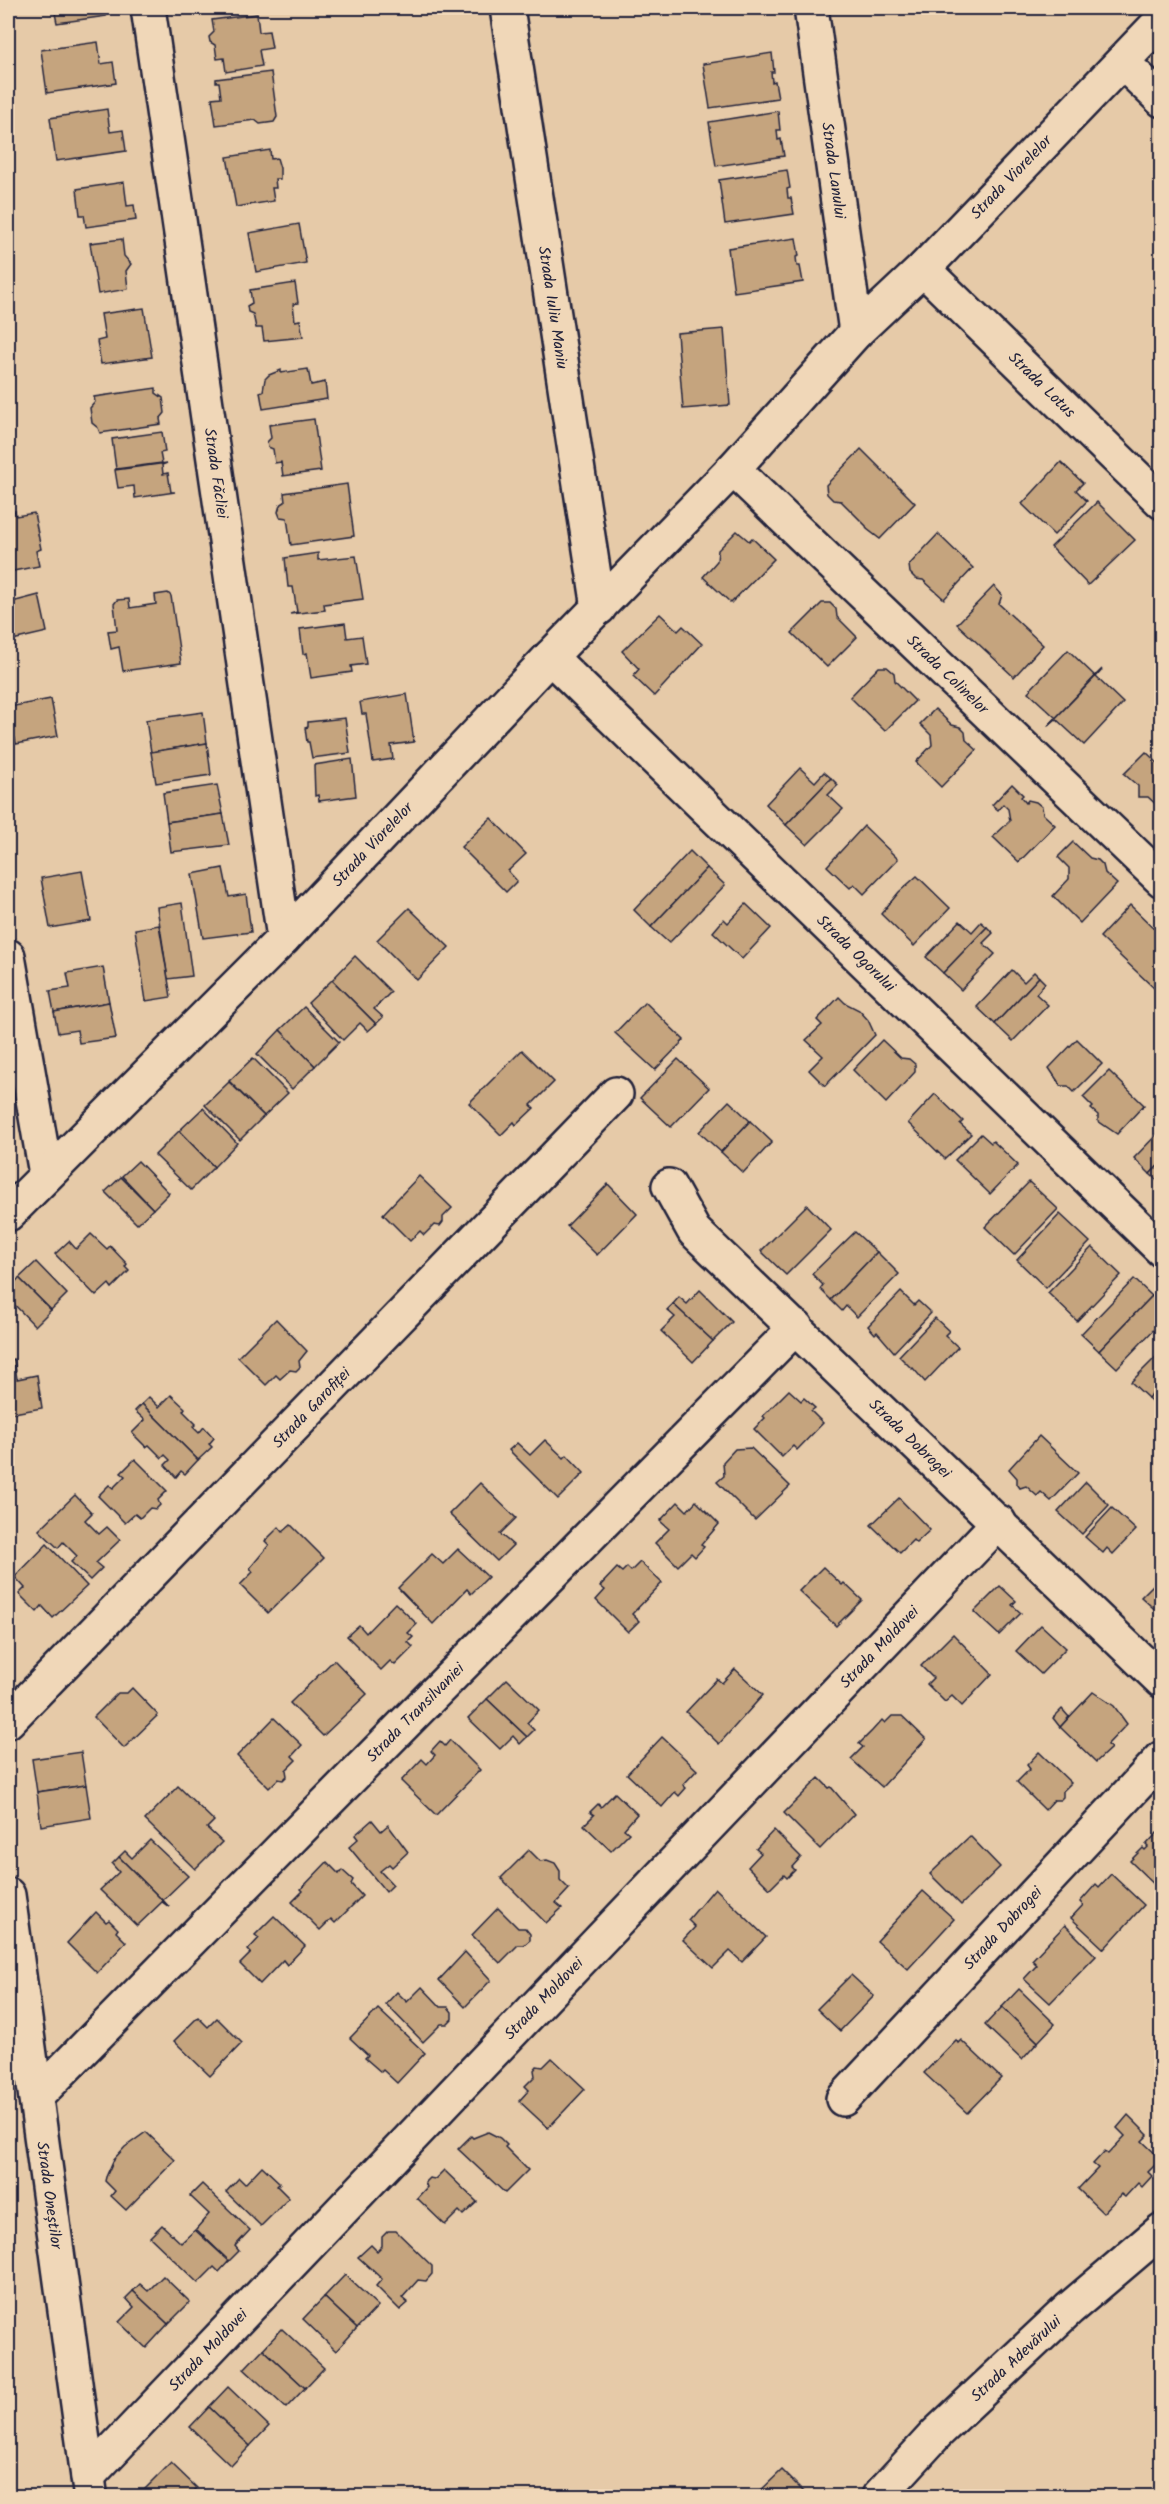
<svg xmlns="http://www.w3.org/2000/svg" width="1169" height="2504" font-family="Kalam,sans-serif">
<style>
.building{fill:#c5a47e;stroke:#22223b;stroke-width:1.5}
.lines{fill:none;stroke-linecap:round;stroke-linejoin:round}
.street-casing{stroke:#22223b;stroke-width:38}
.street{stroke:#f0d7b8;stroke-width:33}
.labels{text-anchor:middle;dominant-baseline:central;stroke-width:4.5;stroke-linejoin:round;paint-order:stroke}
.street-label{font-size:16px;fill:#22223b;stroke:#f0d7b8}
</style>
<rect width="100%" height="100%" fill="#e6caa8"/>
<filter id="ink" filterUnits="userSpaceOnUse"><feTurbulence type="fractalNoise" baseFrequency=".0167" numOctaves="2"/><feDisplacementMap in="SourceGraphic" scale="12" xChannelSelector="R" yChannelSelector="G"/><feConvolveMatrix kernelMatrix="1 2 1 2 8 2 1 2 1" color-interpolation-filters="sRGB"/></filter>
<g filter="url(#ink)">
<g class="building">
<polygon points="54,8 105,8 106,16 57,23"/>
<polygon points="257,14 259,32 269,31 272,48 259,50 262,66 226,72 224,58 217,59 215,45 210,42 209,37 214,32 212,20"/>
<polygon points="98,42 101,64 113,62 116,83 47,93 41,50"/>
<polygon points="772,53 774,72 771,72 772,82 775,81 778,98 710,108 703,64"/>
<polygon points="271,72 277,117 274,122 260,124 255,120 216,125 212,98 221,97 219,82 216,82 216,79"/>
<polygon points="107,109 110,132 123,130 126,151 56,161 50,118"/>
<polygon points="778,111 780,130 777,130 778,140 781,139 784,156 716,166 709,122"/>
<polygon points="270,150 271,159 277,158 280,168 280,179 275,179 276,188 272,188 274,201 236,207 227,157"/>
<polygon points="787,170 790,188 787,189 788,198 791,198 794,214 725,224 719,180"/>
<polygon points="124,182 127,206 134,205 136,220 86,227 84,215 80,215 77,189"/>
<polygon points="299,224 306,263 256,272 249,233"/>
<polygon points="796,238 799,256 796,257 797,266 800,266 803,282 734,292 728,248"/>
<polygon points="122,239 124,256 131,264 126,271 128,289 98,294 90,243"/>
<polygon points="295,283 298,303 293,304 295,321 300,320 303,337 264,341 262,328 256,328 253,314 248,312 247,306 252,303 250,290"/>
<polygon points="144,308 152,357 101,364 97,341 105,339 101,314"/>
<polygon points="724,329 730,405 683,409 677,333"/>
<polygon points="308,369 311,385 325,382 327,399 263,409 260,392 263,391 265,379 269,375 281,370 281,373"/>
<polygon points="156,388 156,393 163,398 165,413 160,419 161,424 100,433 98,428 92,423 90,408 95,402 94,397"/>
<polygon points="314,419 321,471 283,476 281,462 275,463 273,449 268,447 267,442 271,438 269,425"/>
<polygon points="162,432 165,452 160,453 162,463 116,469 112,439"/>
<polygon points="861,449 915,503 880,539 867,529 866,526 841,501 833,500 827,494 826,485"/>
<polygon points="1061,462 1083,483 1076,490 1087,501 1054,535 1022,504"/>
<polygon points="167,463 162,465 163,474 168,473 171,492 175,492 135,498 134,486 118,488 115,470"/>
<polygon points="347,484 354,536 291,545 287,518 280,517 278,512 280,505 285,502 284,493"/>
<polygon points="1097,502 1135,540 1088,585 1051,547"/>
<polygon points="15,511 16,516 34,513 41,549 36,551 39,566 8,572 8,513"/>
<polygon points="737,531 749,541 752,538 774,559 731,603 703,577 717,561 718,550"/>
<polygon points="938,534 973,568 944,599 923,580 916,579 910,573 909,565"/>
<polygon points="318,553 318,560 356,556 363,599 324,604 325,610 290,614 297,612 293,587 288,587 285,558"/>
<polygon points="994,586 1002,595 999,604 1043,645 1014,677 957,624"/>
<polygon points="168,593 171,596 181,663 123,671 119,647 111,649 108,631 117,630 114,604 117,600 129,599 130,608 156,604 155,595"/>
<polygon points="39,595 47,632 8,641 8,603"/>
<polygon points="822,603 830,603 836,609 837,617 857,637 827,667 792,633"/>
<polygon points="660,614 678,631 683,626 702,644 654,696 633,676 639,669 622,651"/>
<polygon points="345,623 347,638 362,636 366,664 351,666 352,672 311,678 307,653 303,654 300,629"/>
<polygon points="1068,650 1095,676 1102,669 1048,726 1056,718 1028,692"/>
<polygon points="879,667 887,667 894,673 895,681 915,701 885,731 850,697"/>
<polygon points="1102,670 1096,677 1123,703 1084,745 1056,719 1048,726"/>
<polygon points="407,694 414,742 391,745 393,759 373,762 366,714 362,714 360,702"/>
<polygon points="51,699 58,736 16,744 15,738 8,739 9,707"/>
<polygon points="935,709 952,725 960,727 965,732 966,740 977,750 941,787 916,762 932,745 931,735 920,724"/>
<polygon points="203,712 207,743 151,752 146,720"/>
<polygon points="345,718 350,753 312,758 309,742 307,742 305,728 308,727 308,722"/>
<polygon points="207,743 211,775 156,783 151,752"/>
<polygon points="1146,752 1162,767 1161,809 1148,797 1138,797 1138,786 1124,774"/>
<polygon points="352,759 356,796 319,801 318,795 315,796 314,765"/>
<polygon points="800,768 815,782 824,772 831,778 786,825 766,804"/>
<polygon points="831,778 838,785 828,795 843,809 807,845 786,825"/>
<polygon points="1012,784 1023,795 1021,797 1026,803 1028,800 1036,802 1042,807 1043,814 1055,825 1019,862 993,837 1010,821 1008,809 1003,804 998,810 992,805"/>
<polygon points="217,785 223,814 167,822 163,793"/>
<polygon points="223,814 229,845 171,852 167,822"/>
<polygon points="491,818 526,854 508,871 517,881 506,892 461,847"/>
<polygon points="864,826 898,859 864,894 854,884 850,888 827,866"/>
<polygon points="1073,842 1090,858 1098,860 1103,865 1105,873 1117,884 1080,923 1053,896 1069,879 1069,868 1058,857"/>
<polygon points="690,851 707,868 651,927 634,910"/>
<polygon points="223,868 229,897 246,894 251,932 203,938 192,874"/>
<polygon points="707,868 725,885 669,943 651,927"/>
<polygon points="82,871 91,921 50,928 41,878"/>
<polygon points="917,876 950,908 914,946 881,914 899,892"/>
<polygon points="182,903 192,976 168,979 157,907"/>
<polygon points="746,904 771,928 742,959 713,932 724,919 728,923"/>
<polygon points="1130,905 1162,936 1162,982 1155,989 1100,937"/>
<polygon points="409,908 449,947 417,980 377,940"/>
<polygon points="960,921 972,932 981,922 987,927 943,973 926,957"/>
<polygon points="159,925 171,997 146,1001 135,929"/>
<polygon points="987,927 993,933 983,943 995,954 961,990 943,973"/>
<polygon points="355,956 391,992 374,1009 383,1017 376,1024 332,980"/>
<polygon points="103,967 109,1002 54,1012 50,991 70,988 67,973"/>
<polygon points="1012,970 1024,982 1034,972 1039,977 995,1024 977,1007"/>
<polygon points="1039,977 1045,983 1036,994 1048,1005 1013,1041 995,1024"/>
<polygon points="332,980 376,1024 368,1031 360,1023 343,1040 308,1003"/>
<polygon points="839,997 845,1003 859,1010 868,1020 875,1035 825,1086 809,1070 823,1056 806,1040 822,1025 817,1020"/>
<polygon points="109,1002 116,1038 79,1043 77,1030 58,1033 54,1012"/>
<polygon points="645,1002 684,1040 655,1070 615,1033"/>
<polygon points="304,1007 339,1042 315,1066 280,1030"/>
<polygon points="280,1030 315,1066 292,1089 257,1054"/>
<polygon points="1077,1039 1102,1064 1074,1092 1068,1086 1061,1086 1049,1068"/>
<polygon points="882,1040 901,1058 909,1059 915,1064 915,1072 886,1103 853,1070"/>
<polygon points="522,1050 554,1082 531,1105 534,1108 516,1125 514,1122 501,1135 469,1103"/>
<polygon points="253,1058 288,1093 264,1116 229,1081"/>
<polygon points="678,1059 709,1088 671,1127 640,1098"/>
<polygon points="1109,1071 1144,1105 1117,1134 1098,1121 1098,1115 1091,1109 1093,1107 1083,1097"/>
<polygon points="229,1082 264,1116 240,1140 205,1105"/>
<polygon points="935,1094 963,1121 960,1124 971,1134 945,1159 908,1123"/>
<polygon points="729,1101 750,1121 721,1152 699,1132"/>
<polygon points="203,1108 237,1143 214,1167 179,1131"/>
<polygon points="750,1121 772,1142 743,1173 721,1152"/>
<polygon points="1162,1129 1162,1162 1150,1174 1134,1158"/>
<polygon points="179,1131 214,1167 191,1190 155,1155"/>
<polygon points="981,1134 991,1143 993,1141 1018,1165 990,1194 955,1160"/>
<polygon points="138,1161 169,1193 153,1209 122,1176"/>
<polygon points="1162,1162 1162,1185 1150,1174"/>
<polygon points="419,1176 452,1208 443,1217 443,1222 440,1226 434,1225 424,1235 420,1231 410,1241 383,1214"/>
<polygon points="121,1177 153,1209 137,1224 105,1192"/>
<polygon points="1029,1182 1058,1209 1014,1255 985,1227"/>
<polygon points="608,1184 637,1214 597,1255 567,1226"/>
<polygon points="807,1205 831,1230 786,1275 761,1251"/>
<polygon points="1060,1214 1090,1242 1046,1288 1017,1260"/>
<polygon points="855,1232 877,1252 831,1300 820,1289 823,1285 812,1274"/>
<polygon points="91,1234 107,1249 110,1246 127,1264 125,1267 129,1271 112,1288 109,1284 96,1296 55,1254 69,1241 76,1249"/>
<polygon points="1092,1247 1121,1275 1077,1321 1048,1293"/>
<polygon points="877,1252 899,1274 857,1317 846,1306 842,1311 831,1300"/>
<polygon points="36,1262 67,1294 51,1310 19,1278"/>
<polygon points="19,1278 51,1310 35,1326 8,1298 8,1290"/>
<polygon points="1134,1279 1152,1296 1099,1351 1081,1334"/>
<polygon points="700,1290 732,1322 713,1341 673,1304 679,1297 687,1304"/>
<polygon points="901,1292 914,1305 918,1301 931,1313 894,1352 877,1332 875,1334 868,1326"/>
<polygon points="1152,1296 1162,1305 1162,1321 1117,1368 1099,1351"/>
<polygon points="673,1304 713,1341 693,1362 661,1331 675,1317 667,1310"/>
<polygon points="935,1318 949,1331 945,1335 958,1347 925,1382 913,1368 912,1369 899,1356"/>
<polygon points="276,1319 307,1351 299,1361 300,1367 296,1371 290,1370 280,1379 276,1375 266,1385 238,1357"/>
<polygon points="1162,1351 1162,1385 1148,1398 1131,1382"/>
<polygon points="14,1359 17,1379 37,1375 42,1408 8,1414 8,1361"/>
<polygon points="1162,1385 1162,1411 1148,1398"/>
<polygon points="789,1390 801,1401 804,1398 815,1408 811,1411 823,1423 797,1450 793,1446 782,1457 754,1429 765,1418 763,1416"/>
<polygon points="171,1395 185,1408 183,1411 196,1424 193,1427 199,1433 204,1427 214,1438 209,1444 212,1447 198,1460 142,1404 149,1397 159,1407"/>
<polygon points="142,1404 198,1460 185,1474 181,1471 176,1477 165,1465 170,1460 165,1455 162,1458 149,1445 146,1447 132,1433 145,1420 135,1411"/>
<polygon points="1039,1436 1078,1473 1051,1501 1041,1492 1037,1496 1026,1486 1020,1488 1017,1484 1017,1478 1009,1469"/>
<polygon points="545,1440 564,1458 567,1455 584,1473 558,1499 509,1450 517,1443 530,1455"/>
<polygon points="751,1448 790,1486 755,1520 717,1482 724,1476 723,1462 735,1449"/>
<polygon points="135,1459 167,1491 158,1500 160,1505 156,1509 150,1508 140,1518 135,1514 125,1523 98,1496 109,1485 113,1488 125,1476 121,1473"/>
<polygon points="1086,1482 1109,1505 1082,1534 1058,1512"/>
<polygon points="480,1483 516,1518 500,1534 513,1545 497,1561 449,1514"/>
<polygon points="75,1495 92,1513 85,1520 99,1534 107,1527 120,1540 96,1563 102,1568 90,1580 71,1562 77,1556 63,1542 58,1548 39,1530"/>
<polygon points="899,1498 930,1530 916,1543 913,1540 900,1553 871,1525"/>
<polygon points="696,1501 719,1524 701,1545 704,1547 695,1557 691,1553 678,1566 655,1543 669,1529 660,1521 678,1502 687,1511"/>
<polygon points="1112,1508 1136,1530 1113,1554 1107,1548 1103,1553 1085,1537"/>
<polygon points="291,1525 324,1558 268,1613 240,1585 253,1572 250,1568 269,1545 265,1541 279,1527 283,1532"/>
<polygon points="47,1544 87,1586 53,1618 42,1606 37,1612 19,1594 25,1588 15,1577"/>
<polygon points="458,1549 488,1577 471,1594 467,1589 433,1624 398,1588 432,1554 443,1564"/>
<polygon points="640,1562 662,1583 632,1614 639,1621 628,1632 596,1600 605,1590 600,1586 617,1568 622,1572 627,1567 631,1571"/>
<polygon points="823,1567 842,1585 844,1583 862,1600 836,1626 799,1591"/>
<polygon points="1162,1576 1162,1613 1160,1614 1141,1597"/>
<polygon points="1000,1586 1016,1601 1012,1605 1021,1613 999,1635 974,1612"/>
<polygon points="395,1603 417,1624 408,1633 413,1637 408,1642 413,1647 395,1665 390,1661 381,1670 347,1636 359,1625 366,1633"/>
<polygon points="1041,1625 1066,1648 1041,1674 1016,1651"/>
<polygon points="953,1634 992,1674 962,1706 952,1696 945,1702 927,1684 933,1678 921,1666"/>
<polygon points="334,1660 367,1694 323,1736 290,1703"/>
<polygon points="735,1669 763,1695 719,1744 686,1712 717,1679 722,1683"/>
<polygon points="507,1679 539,1710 527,1723 534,1730 527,1737 487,1699"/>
<polygon points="132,1688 158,1715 124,1748 94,1717 118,1693 127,1693"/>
<polygon points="1093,1692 1114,1706 1127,1724 1107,1745 1111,1748 1096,1762 1060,1727"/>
<polygon points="487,1699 527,1737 520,1744 513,1736 500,1749 468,1718"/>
<polygon points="1062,1709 1069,1717 1060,1727 1053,1718"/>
<polygon points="892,1716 902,1716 926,1739 882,1787 851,1759 863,1747 859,1744 872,1731 882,1720 885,1723"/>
<polygon points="274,1718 302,1745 292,1756 296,1760 286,1770 287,1776 283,1780 278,1779 269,1788 237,1756"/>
<polygon points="662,1737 697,1770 683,1785 686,1788 679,1796 675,1792 662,1807 627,1774"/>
<polygon points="450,1740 480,1770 436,1815 401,1781 422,1759 427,1764 435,1755 431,1751 440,1741 445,1746"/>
<polygon points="81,1752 86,1785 37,1792 32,1759"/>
<polygon points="1039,1752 1071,1783 1063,1791 1063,1797 1060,1800 1054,1800 1045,1810 1017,1782 1030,1769 1027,1765"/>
<polygon points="819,1778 829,1788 831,1787 854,1814 820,1849 784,1813"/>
<polygon points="86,1785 91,1818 41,1826 37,1792"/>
<polygon points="178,1786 214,1821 207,1828 222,1842 195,1869 145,1820"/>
<polygon points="615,1793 637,1814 624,1829 629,1833 611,1851 584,1825 594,1815 590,1812 598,1804 601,1807"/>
<polygon points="372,1820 381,1831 388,1825 408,1852 392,1867 389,1864 380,1871 393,1885 386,1892 349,1847 358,1839 355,1835"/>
<polygon points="774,1830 801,1857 792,1867 795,1870 787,1878 784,1875 770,1889 748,1867 761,1853 756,1849"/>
<polygon points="1157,1833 1162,1837 1162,1892 1130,1861 1143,1848 1145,1850 1148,1847 1146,1845"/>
<polygon points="970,1836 1000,1867 961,1905 930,1874"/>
<polygon points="150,1840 188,1876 163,1900 169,1907 119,1857 125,1851 132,1858"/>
<polygon points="529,1850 540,1861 547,1860 555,1863 560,1871 560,1880 569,1889 556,1903 562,1908 546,1923 501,1878"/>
<polygon points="119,1857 169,1907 162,1902 137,1926 100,1890 119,1872 112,1864"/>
<polygon points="327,1862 339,1874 342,1870 353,1880 351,1884 362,1896 335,1923 331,1919 320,1930 292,1902 303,1891 301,1889"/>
<polygon points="1111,1874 1144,1905 1104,1949 1071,1918 1083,1905 1080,1902 1096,1884 1099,1887"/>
<polygon points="715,1888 766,1937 742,1962 730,1951 713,1968 683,1940 695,1927 688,1920"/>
<polygon points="923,1891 954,1919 908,1969 877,1941"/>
<polygon points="498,1908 518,1928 525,1928 530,1934 530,1940 524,1945 518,1945 500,1963 472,1935"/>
<polygon points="96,1912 106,1922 109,1920 118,1929 116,1932 126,1942 97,1973 67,1943"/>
<polygon points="274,1916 305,1946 287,1965 283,1960 260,1984 240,1964 251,1953 248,1950 259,1938 255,1935"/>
<polygon points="1065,1925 1096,1956 1050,2003 1024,1979 1037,1965 1032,1960"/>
<polygon points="465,1952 491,1980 465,2007 439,1980"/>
<polygon points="851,1975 874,1996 840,2031 817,2009"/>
<polygon points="422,1987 441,2007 448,2007 452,2012 452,2019 447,2024 441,2024 423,2042 386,2004 397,1992 407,2002"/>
<polygon points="1019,1989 1055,2024 1038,2042 1002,2007"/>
<polygon points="1002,2007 1038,2042 1022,2060 985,2025"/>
<polygon points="378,2009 425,2053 397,2083 383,2070 381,2072 365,2058 368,2055 350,2038"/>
<polygon points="198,2017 208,2027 217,2018 242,2043 210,2076 174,2041"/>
<polygon points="956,2040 958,2043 961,2040 1001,2078 967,2113 924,2073"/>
<polygon points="552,2058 585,2089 548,2128 519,2101 529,2090 525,2086 535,2076 534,2070 537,2066 543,2067"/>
<polygon points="1128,2115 1148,2135 1142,2141 1161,2159 1148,2172 1152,2176 1142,2187 1138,2183 1125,2197 1121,2194 1103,2213 1078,2189 1098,2168 1093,2164 1105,2151 1108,2154 1125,2136 1117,2128"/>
<polygon points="146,2132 175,2160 126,2210 111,2196 115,2191 105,2181 106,2177 114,2159 125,2147"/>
<polygon points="488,2132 500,2138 507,2145 505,2147 528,2170 505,2193 458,2149 471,2136 473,2138"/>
<polygon points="262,2166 280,2183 277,2186 289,2198 261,2226 226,2192 239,2178 245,2184"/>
<polygon points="444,2170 477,2202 463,2215 459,2211 445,2225 417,2198 427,2187 425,2182 429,2178 435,2179"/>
<polygon points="202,2184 250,2230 235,2246 239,2251 229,2261 196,2229 209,2214 190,2196"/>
<polygon points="162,2225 181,2243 195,2230 229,2261 219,2272 214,2267 198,2283 150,2237"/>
<polygon points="388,2231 396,2231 432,2266 432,2274 426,2281 418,2280 402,2298 408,2303 400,2310 376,2286 382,2279 358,2257 371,2245 377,2251 382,2246 382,2237"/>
<polygon points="345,2275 378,2306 357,2328 324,2297"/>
<polygon points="163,2276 190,2302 168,2324 133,2291 140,2284 148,2291"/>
<polygon points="133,2291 168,2324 146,2348 119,2322 134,2307 126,2298"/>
<polygon points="324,2297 357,2328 336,2351 303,2319"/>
<polygon points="282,2329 324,2368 305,2388 263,2349"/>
<polygon points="263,2349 305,2388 286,2408 244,2369"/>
<polygon points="228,2387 269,2426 250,2446 209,2407"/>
<polygon points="209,2407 250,2446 231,2466 190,2427"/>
<polygon points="171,2463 197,2488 189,2496 146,2496 142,2492"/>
<polygon points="782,2470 808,2496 755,2496"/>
</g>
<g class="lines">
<g class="street-casing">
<g id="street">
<path id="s1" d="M 148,8 L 284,938"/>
<path id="s2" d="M 507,8 L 599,608"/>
<path id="s3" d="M 811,8 L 856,332"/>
<polyline points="1122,62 1162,100"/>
<path id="s4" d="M 923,269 L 1162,502"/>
<path id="s5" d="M 733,469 L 1162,880"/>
<path id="s6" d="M 550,657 L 1162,1250"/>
<polyline points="8,956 46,1174"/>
<path id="s7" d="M 669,1186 L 694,1231 L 1162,1681"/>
<path id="s8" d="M 8,1214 L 284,938 L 550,657 L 733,469 L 856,332 L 923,269 L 1162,20"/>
<path id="s9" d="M 8,1721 L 616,1094"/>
<path id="s10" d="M 8,1895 L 90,2492"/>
<path id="s11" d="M 36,2097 L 796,1327"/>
<path id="s12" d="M 843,2099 L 1162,1758"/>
<path id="s13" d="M 88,2476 L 999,1522"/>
<path id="s14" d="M 879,2496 L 936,2434 L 1069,2309 L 1162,2230"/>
</g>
</g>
<use href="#street" class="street"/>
</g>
</g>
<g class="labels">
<g class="street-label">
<text stroke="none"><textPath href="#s3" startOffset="164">Strada Lanului</textPath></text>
<text stroke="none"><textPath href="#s8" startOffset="1443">Strada Viorelelor</textPath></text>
<text stroke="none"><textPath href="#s2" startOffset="303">Strada Iuliu Maniu</textPath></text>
<text stroke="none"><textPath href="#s4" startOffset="166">Strada Lotus</textPath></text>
<text stroke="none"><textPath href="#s1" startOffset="470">Strada Făcliei</textPath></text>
<text stroke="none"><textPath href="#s5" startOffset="297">Strada Colinelor</textPath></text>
<text stroke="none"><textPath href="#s8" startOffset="519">Strada Viorelelor</textPath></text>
<text stroke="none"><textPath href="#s6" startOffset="426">Strada Ogorului</textPath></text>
<text stroke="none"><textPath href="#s9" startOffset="436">Strada Garofiței</textPath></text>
<text stroke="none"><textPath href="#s7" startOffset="351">Strada Dobrogei</textPath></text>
<text stroke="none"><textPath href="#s13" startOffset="1146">Strada Moldovei</textPath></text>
<text stroke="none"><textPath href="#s11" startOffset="540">Strada Transilvaniei</textPath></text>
<text stroke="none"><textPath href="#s12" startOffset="234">Strada Dobrogei</textPath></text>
<text stroke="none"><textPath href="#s13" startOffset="660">Strada Moldovei</textPath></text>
<text stroke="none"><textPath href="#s10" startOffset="303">Strada Oneștilor</textPath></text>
<text stroke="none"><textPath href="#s13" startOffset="174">Strada Moldovei</textPath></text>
<text stroke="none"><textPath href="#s14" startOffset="194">Strada Adevărului</textPath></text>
</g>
</g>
<rect width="1169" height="2504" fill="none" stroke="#f0d7b8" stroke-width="30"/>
<rect x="15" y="15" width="1139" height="2474" fill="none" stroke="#22223b" stroke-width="2" filter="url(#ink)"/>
</svg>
